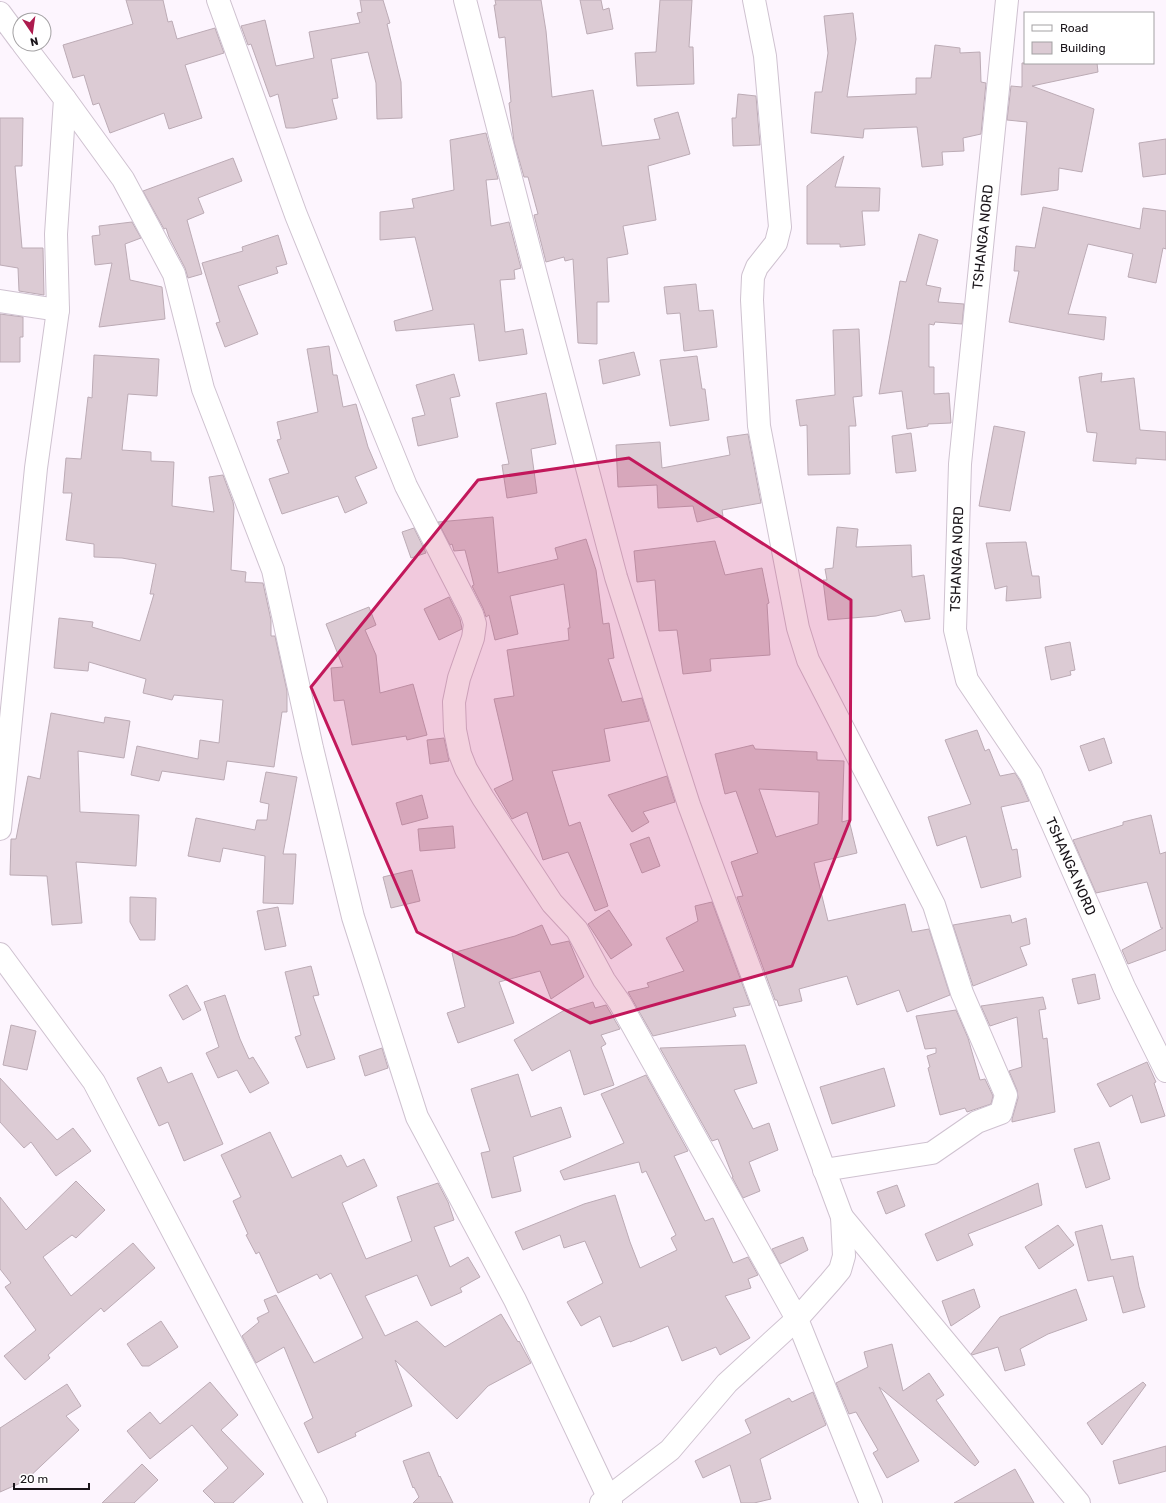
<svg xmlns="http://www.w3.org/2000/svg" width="1166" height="1503" font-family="Rubik,sans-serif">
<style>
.building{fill:#dccbd4;stroke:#bcabb5;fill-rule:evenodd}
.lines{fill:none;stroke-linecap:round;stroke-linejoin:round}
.street-casing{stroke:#cfc2d0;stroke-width:24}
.street{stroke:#fff;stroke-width:22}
.marked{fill:#c2185b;fill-opacity:0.2;stroke:#c2185b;stroke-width:3;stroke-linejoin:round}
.labels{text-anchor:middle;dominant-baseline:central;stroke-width:4;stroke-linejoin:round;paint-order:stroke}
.street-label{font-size:14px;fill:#1a151a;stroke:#fff}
</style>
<rect width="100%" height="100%" fill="#fdf5fe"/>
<g class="building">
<polygon points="126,0 163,0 168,22 172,21 177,39 215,28 224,53 185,65 202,118 169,129 164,113 110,133 99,103 93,105 84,75 73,78 63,45 133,24"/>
<polygon points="360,0 383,0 390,23 387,24 401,82 402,118 377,119 376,83 368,52 331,59 338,98 332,99 337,119 294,128 286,128 278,94 270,97 251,44 248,45 241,26 265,20 276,66 314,58 309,32 360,23 357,13 362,12"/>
<polygon points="495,0 541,0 546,31 552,97 593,90 602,146 660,139 654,119 678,112 690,154 648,166 656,220 623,226 628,254 607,258 609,302 597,302 597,344 578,343 573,259 565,261 564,257 546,262 534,215 538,214 528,177 524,177 514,142 509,103 511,102 505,37 499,38 494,5 496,5"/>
<polygon points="580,0 601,0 603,10 609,8 613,29 587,34"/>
<polygon points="660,0 692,0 689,47 693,47 694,84 637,86 635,53 656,52"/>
<polygon points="853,13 856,39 847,97 916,94 916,78 931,78 935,45 960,48 960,53 980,52 981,82 986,83 981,134 963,138 964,151 942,152 943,165 922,167 917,127 864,129 863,138 811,133 815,92 822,92 828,53 824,16"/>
<polygon points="1022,63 1097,63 1098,72 1032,86 1094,109 1082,172 1059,168 1058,190 1021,195 1027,122 1007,120 1011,86 1022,87"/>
<polygon points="738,94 756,96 760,145 733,146 732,118 736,118"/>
<polygon points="0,118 23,118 22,166 15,166 22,248 43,248 44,295 19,291 18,268 0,265"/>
<polygon points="486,133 498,179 486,180 491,226 509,222 521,268 514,270 515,279 500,280 505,332 523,329 527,354 479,361 474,324 396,331 394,321 433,310 415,237 380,240 380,212 414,208 412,199 454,190 450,140"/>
<polygon points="1166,139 1166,174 1143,177 1139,143"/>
<polygon points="844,156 835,187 880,188 879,211 862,211 865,245 840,247 840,244 807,244 807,186"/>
<polygon points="233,158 242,181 198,198 204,213 187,220 202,274 188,278 185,268 169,237 166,228 164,229 143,191"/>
<polygon points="1043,207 1140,229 1143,208 1166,211 1166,249 1163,248 1156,283 1128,277 1133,254 1088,244 1068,314 1106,317 1104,340 1009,322 1019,271 1014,271 1016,246 1035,248"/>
<polygon points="132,222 141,238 125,244 130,280 162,287 165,319 99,327 112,263 95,265 92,236 100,235 99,226"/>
<polygon points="919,234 938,240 926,285 941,288 938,302 964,304 962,324 935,322 934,325 929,324 929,367 934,367 934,394 949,393 951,423 928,424 928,426 907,429 902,391 879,394 900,281 906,282"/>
<polygon points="278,235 287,264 276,267 278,273 238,286 258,334 225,347 216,323 220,322 202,263 243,251 242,247"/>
<polygon points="696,284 699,311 713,310 717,347 684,351 680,313 667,314 664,287"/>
<polygon points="0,314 23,317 23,337 20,337 20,362 0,362"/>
<polygon points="859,329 862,396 853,397 856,426 849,426 850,474 808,475 807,425 800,426 796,400 835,395 833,330"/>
<polygon points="329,346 333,375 337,375 343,407 356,404 368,447 377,468 355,477 367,503 345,513 338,496 282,514 269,479 289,473 277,440 281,439 277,422 318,412 307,349"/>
<polygon points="634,352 640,375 603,384 599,360"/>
<polygon points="94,355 159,359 157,396 128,394 122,450 151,452 151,461 174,462 172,506 214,512 209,477 223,475 233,502 234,508 231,570 246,572 245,582 263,583 271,620 271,636 275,636 287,691 287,712 282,712 274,767 227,761 224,780 162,771 159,781 131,775 137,746 198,759 200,740 219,743 223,700 174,695 172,700 143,693 146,679 89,662 88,671 54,668 59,618 93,622 92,627 140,641 154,594 150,594 156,564 122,558 94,557 94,544 66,540 72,493 63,493 66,458 81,459 88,397 92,398"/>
<polygon points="697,356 702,389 705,389 709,420 670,426 660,360"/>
<polygon points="1102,373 1101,382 1134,378 1140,430 1166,432 1166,460 1136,458 1136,464 1093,461 1097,433 1087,432 1079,377"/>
<polygon points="454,374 460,396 450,398 458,437 418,446 412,418 425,415 416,385"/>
<polygon points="546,393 556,444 531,449 537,493 507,498 502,465 509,464 496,403"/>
<polygon points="994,426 1025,432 1010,511 979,506"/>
<polygon points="911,433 916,471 896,473 892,436"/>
<polygon points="748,434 761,503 722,510 723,516 697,522 693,506 658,508 657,485 618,487 616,445 660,442 662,468 730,455 727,437"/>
<polygon points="493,517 498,573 558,559 555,548 586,539 596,570 603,624 609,623 614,658 608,659 622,702 642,698 649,721 604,729 610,761 552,771 569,826 580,822 608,906 595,911 568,852 543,860 527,812 512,819 494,789 513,780 494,699 514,696 507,650 569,640 568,628 570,628 564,584 510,596 518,634 495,640 489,615 486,617 483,608 472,586 474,585 465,550 454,551 452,544 450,545 438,522"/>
<polygon points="837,527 858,529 856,547 911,545 912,577 924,575 930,619 905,622 901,610 876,616 828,620 823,580 827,580 825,569 833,568"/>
<polygon points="414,528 426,553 411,558 402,532"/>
<polygon points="715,541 725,575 762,568 769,603 767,604 770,655 710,659 711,671 683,674 677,630 659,631 655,580 637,582 634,551"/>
<polygon points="1026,542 1032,576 1039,576 1041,598 1006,601 1007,586 995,589 986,543"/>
<polygon points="449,597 460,619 462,629 439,640 424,609"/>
<polygon points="369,607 376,625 365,630 376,655 380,693 413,684 427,735 407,740 406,736 352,745 344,700 334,701 331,668 343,667 326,624"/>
<polygon points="1070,642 1075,670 1070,671 1071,675 1051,680 1045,647"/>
<polygon points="51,713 104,723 105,717 130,721 124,758 78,751 80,812 139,815 136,866 76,862 82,923 52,925 47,876 10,875 11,839 16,839 28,776 40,779"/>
<polygon points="977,730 985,751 989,749 1000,776 1015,773 1020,781 1029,801 1001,807 1012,850 1017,849 1021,877 981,888 966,836 937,846 928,817 971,804 945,740"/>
<polygon points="444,738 449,761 430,764 427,740"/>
<polygon points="1104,738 1112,763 1089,771 1080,746"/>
<path d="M 753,745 L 755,749 L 817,752 L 817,760 L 844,761 L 842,822 L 849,820 L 857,853 L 814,863 L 828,921 L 905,904 L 912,932 L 929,929 L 950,995 L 907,1012 L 899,990 L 857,1005 L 847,976 L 799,989 L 802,1001 L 779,1006 L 777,1000 L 775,1000 L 737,897 L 743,896 L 731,862 L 758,853 L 736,791 L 725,794 L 715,754 ZM 759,789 L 819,792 L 818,824 L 776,837 Z"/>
<polygon points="266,772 297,777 283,854 296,854 293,904 263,903 265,856 223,848 220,862 188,856 196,818 255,830 257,820 267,820 269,804 260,802"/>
<polygon points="667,776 675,802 643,812 649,822 632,832 608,795"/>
<polygon points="422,795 428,818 402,825 396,803"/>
<polygon points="1151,815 1160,854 1166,852 1166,950 1128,964 1122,950 1163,928 1161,928 1147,882 1096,893 1073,840 1123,825 1123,822"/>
<polygon points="453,826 455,848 420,851 418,829"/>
<polygon points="649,837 660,866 642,873 630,844"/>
<polygon points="412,870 420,901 391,908 383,877"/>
<polygon points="130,897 156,898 155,940 140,940 130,922"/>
<polygon points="712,902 750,1005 733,1008 736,1016 653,1036 628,992 649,987 647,983 684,971 666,938 698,921 695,906"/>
<polygon points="278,907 286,946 265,950 257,911"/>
<polygon points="609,910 632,945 611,959 588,924"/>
<polygon points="1010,915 1012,923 1026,918 1030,944 1020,947 1027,965 973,986 953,925"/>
<polygon points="542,925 551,945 569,941 584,977 551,999 540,971 499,982 514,1023 458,1043 447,1013 465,1007 452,953 515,936"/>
<polygon points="311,966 319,995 313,996 335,1059 307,1068 295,1037 301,1035 285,972"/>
<polygon points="1095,974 1100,999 1078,1004 1072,979"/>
<polygon points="187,985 201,1010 183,1020 169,995"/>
<polygon points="225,995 240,1039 249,1059 253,1057 269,1083 250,1093 237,1070 218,1078 206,1053 219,1047 204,1002"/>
<polygon points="1043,997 1046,1009 1039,1010 1043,1039 1047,1038 1055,1112 1012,1122 1012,1119 1018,1098 1017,1090 1009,1071 1022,1067 1017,1017 990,1026 981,1006"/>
<polygon points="593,1002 595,1008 606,1005 620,1029 601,1035 606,1044 601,1047 614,1085 584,1095 570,1050 532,1071 514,1040 563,1011"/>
<polygon points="956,1010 968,1038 980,1080 985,1079 993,1096 991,1104 967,1112 965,1108 940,1115 928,1068 930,1067 927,1056 936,1053 936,1048 925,1049 916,1016"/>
<polygon points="11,1025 36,1031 27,1070 3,1065"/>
<polygon points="745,1045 757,1083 734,1090 753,1129 769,1123 778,1150 749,1162 760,1191 743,1198 732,1177 733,1177 718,1139 712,1141 660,1048"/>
<polygon points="382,1048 388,1068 365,1076 359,1056"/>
<polygon points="1147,1062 1156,1082 1154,1083 1165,1116 1141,1123 1132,1095 1110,1107 1097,1084"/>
<polygon points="161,1067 168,1083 192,1073 223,1144 184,1161 168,1122 159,1126 137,1078"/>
<polygon points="884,1068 895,1106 832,1124 820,1087"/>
<polygon points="518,1074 531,1117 561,1107 571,1137 513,1157 521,1191 492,1198 481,1153 490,1151 471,1089"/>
<polygon points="646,1075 688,1151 674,1156 705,1221 713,1218 733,1263 748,1257 758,1275 748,1279 751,1288 725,1296 750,1338 720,1355 716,1347 682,1361 668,1326 630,1342 630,1341 613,1347 600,1316 581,1326 567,1302 603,1283 585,1241 564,1248 560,1235 523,1250 515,1232 584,1204 615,1195 630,1242 640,1268 677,1250 671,1238 676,1235 646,1171 642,1173 639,1162 564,1180 560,1171 624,1143 601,1094"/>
<polygon points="0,1078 57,1140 73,1128 91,1151 56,1176 31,1142 24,1148 0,1122"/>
<polygon points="270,1132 292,1178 341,1155 347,1167 364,1159 377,1186 342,1203 366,1259 412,1241 397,1197 438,1183 448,1202 454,1220 434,1227 450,1267 468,1257 480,1277 460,1288 462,1292 431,1306 417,1275 365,1296 385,1336 417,1321 445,1347 501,1314 518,1342 519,1341 531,1363 488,1386 457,1419 395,1360 412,1406 355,1433 356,1436 318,1453 304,1423 313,1418 284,1347 256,1363 242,1336 259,1322 257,1318 269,1312 264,1300 276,1295 314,1363 363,1338 331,1273 320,1279 317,1274 278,1293 259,1252 256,1254 246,1235 248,1234 233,1201 241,1197 221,1155"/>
<polygon points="1099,1142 1110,1179 1086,1188 1074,1149"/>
<polygon points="76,1181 105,1210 76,1238 72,1235 43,1257 71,1296 133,1243 155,1268 104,1312 101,1308 48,1355 50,1358 25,1380 4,1356 36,1330 5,1287 11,1283 0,1269 0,1197 26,1230"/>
<polygon points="1038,1183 1042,1205 968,1234 973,1245 937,1261 925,1234"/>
<polygon points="897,1185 905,1206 886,1214 877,1192"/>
<polygon points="1058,1225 1074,1245 1039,1269 1025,1247"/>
<polygon points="1102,1225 1111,1260 1133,1256 1139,1287 1145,1307 1123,1313 1113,1276 1088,1281 1075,1232"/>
<polygon points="803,1237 808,1250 780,1264 772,1249"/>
<polygon points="974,1289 980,1307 951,1326 942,1301"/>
<polygon points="1076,1289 1087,1320 1048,1334 1020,1349 1025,1365 1005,1371 998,1347 972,1355 971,1354 1000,1317"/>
<polygon points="161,1321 178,1347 149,1366 142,1366 127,1344"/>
<polygon points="892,1344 903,1391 929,1373 944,1395 936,1400 979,1462 975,1466 879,1387 919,1461 887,1478 873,1453 878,1450 856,1412 849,1414 836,1383 868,1367 864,1352"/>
<polygon points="210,1382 238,1415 221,1430 264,1474 233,1503 215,1503 203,1491 228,1468 192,1425 150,1459 127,1431 150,1412 160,1424"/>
<polygon points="1143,1382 1146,1385 1102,1445 1087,1423"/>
<polygon points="67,1384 81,1406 66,1416 79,1430 25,1481 0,1492 0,1428"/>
<polygon points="813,1392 826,1425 760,1459 771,1499 754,1503 741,1503 730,1465 703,1478 695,1461 751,1433 745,1420 789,1398 792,1402"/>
<polygon points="1166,1446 1166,1471 1119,1484 1113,1461"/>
<polygon points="429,1452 439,1477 440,1476 453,1503 413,1503 419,1497 414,1487 413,1488 403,1461"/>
<polygon points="142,1464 158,1480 134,1503 102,1503"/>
<polygon points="1015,1469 1034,1503 954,1503"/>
</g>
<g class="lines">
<g class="street-casing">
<g id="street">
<polyline points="218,0 296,215 406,486 472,614 475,624 473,638 459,678 454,702 455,730 460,754 466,769 483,798 552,903 577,930 604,980 620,1003 797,1319 871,1503"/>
<polyline points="465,0 536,275 616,577 689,805 842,1217 844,1256 840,1270 830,1282 797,1319 727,1383 670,1450 601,1503"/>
<polyline points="754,0 765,56 780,227 776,243 757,267 753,277 752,300 759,426 798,628 808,660 934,905 962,993 1006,1095 1001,1113 977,1122 932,1153 824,1170"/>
<path id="s1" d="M 1007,0 L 960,464 L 955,630 L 967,680 L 1031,775 L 1124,987 L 1166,1071"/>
<polyline points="0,13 20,40"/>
<polyline points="65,99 123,179 174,274 203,389 273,570 312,748 353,917 417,1117 515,1300 611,1503"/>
<polyline points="0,301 58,310"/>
<polyline points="0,829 36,468 58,310 56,234 65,99 23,44"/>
<polyline points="0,954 94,1082 316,1503"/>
<polyline points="842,1217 1079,1503"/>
</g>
</g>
<use href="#street" class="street"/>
</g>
<path class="marked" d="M 629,458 L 851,600 L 850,820 L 792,966 L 590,1023 L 417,932 L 311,687 L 478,480 Z"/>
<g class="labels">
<g class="street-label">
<text transform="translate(983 237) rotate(-84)">TSHANGA NORD</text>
<text transform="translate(957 559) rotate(-88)">TSHANGA NORD</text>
<text stroke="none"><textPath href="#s1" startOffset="898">TSHANGA NORD</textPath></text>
</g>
</g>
<rect x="1024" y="12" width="130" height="52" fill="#ffffff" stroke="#a3a1a3"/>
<rect x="1032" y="25" width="20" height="6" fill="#ffffff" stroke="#a3a1a3"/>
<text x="1060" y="32" font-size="12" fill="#1a151a">Road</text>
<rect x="1032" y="42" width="20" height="12" fill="#dccbd4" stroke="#a3a1a3"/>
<text x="1060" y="52" font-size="12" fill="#1a151a">Building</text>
<g transform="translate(32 32) rotate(167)"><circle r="19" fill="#ffffff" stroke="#a3a1a3"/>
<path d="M0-3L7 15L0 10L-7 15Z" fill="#ad1b4e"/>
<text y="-6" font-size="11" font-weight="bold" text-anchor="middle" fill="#1a151a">N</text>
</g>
<path d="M14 1483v6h75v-6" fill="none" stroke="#1a151a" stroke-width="2"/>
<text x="20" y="1483" font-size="12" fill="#1a151a" stroke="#ffffff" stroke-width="3" paint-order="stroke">20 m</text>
</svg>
